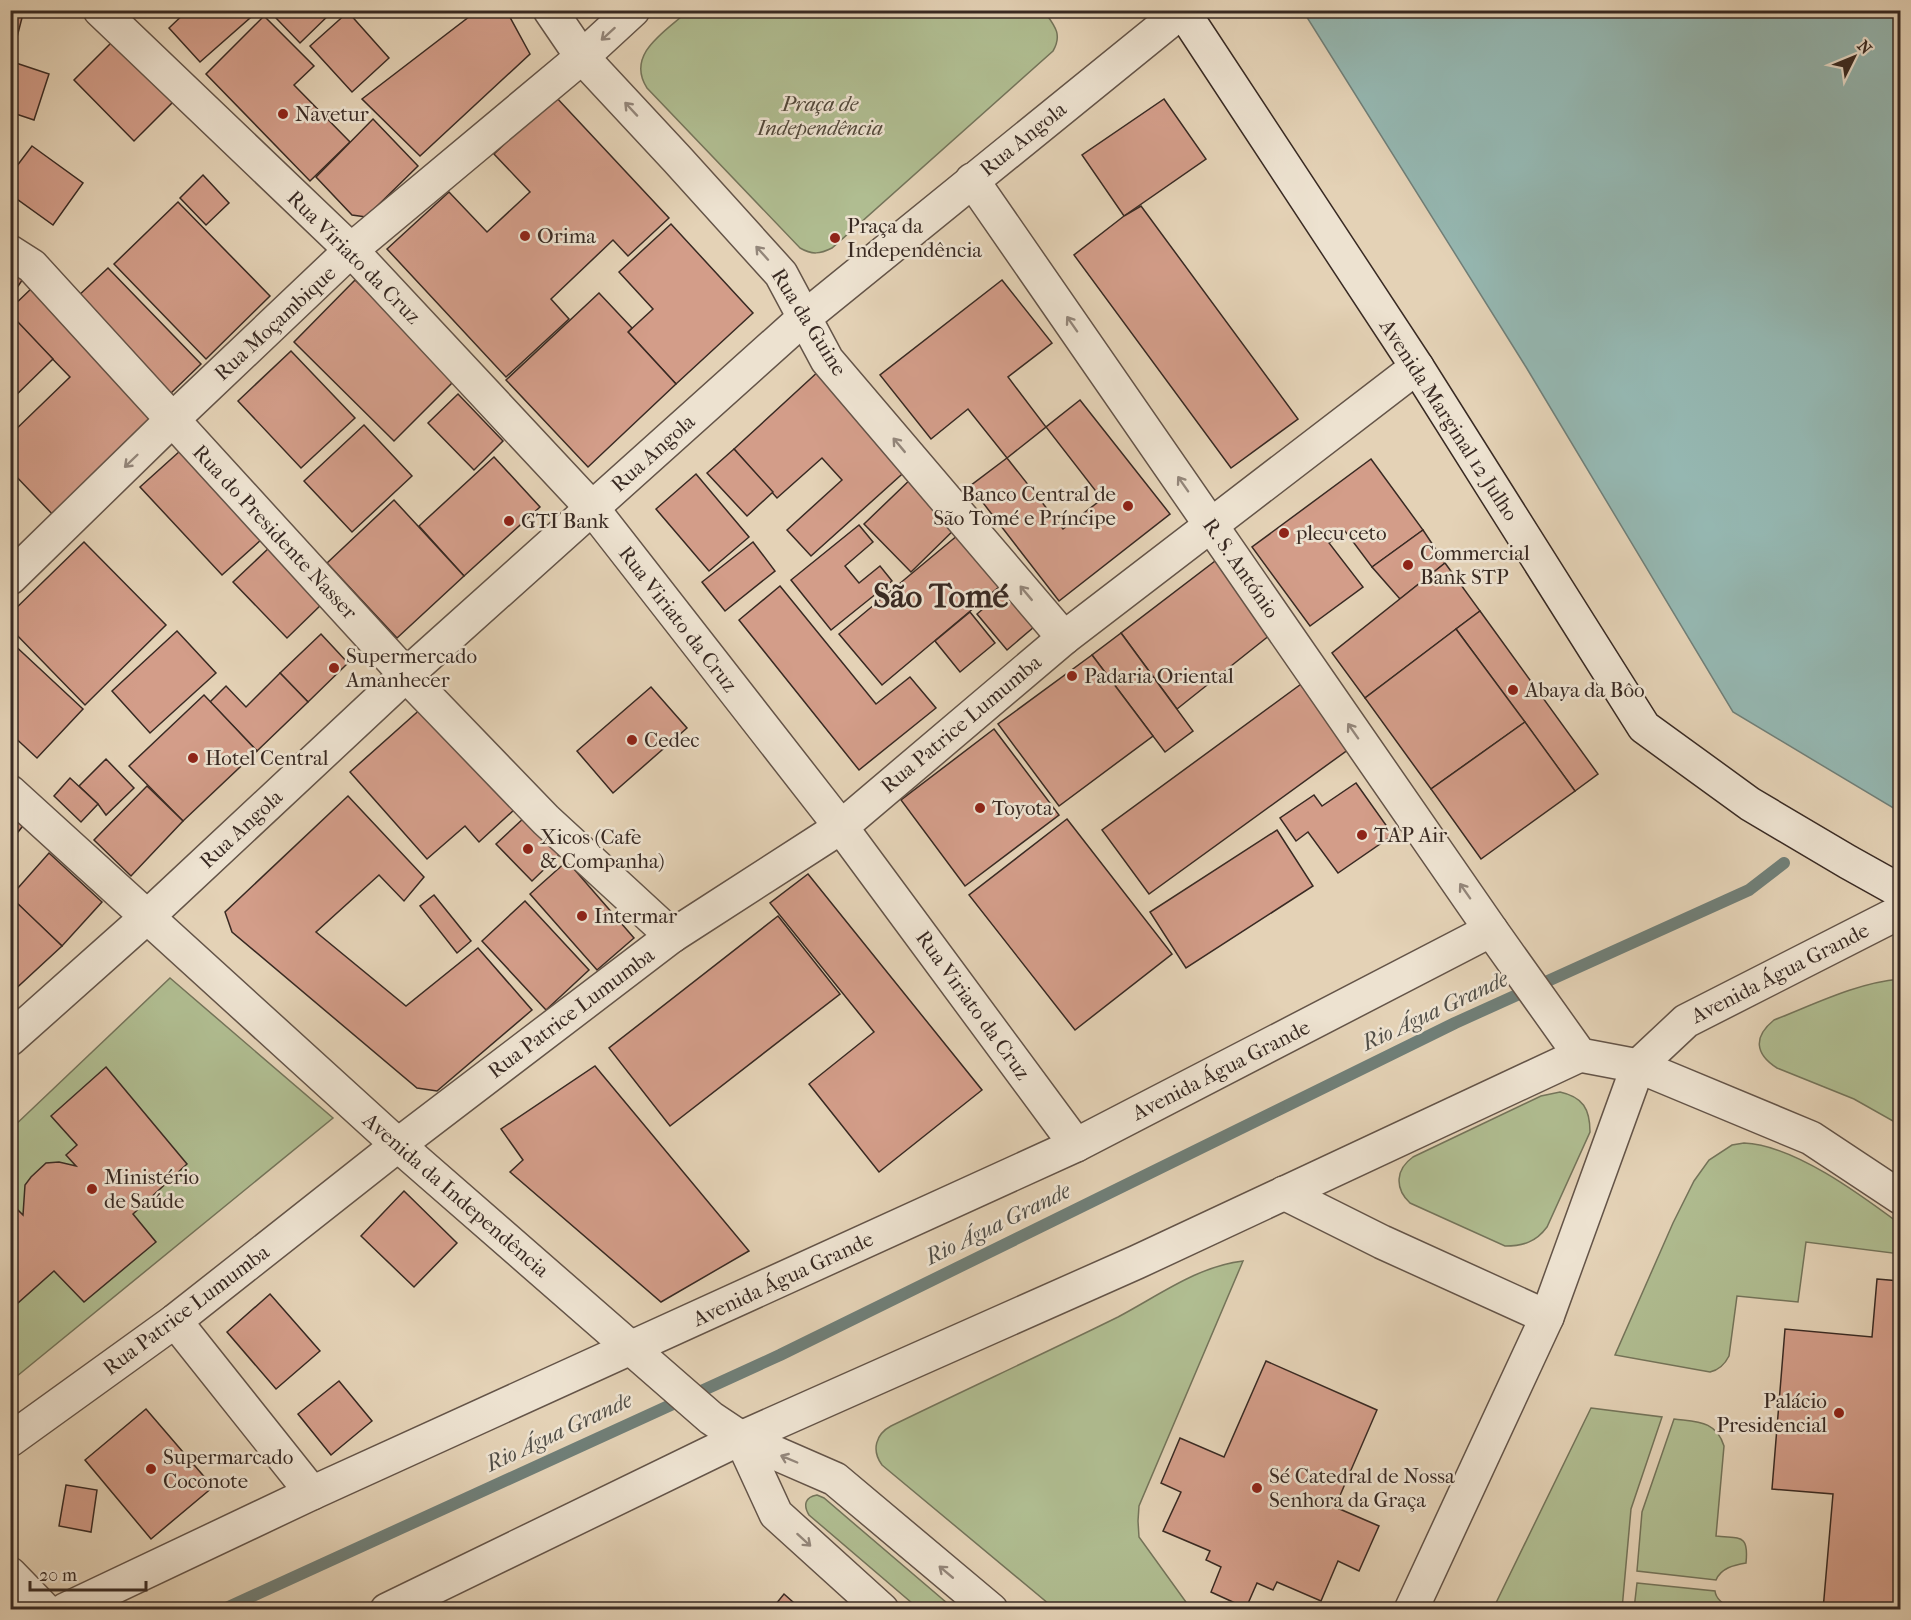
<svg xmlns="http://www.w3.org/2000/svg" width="1911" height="1620" font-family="'IM FELL French Canon',serif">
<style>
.green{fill:#b0bd91;stroke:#74745a;stroke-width:1.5}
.water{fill:#95b7b1;stroke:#707f78;stroke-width:1.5}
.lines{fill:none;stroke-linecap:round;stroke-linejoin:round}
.stream{stroke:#707f78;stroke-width:12}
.building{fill:#d39d89;stroke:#392a23;stroke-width:1.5}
.minor-casing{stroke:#645448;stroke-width:36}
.tertiary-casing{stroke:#645448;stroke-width:36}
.secondary-casing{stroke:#392a23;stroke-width:36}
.minor{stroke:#ede2d0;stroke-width:33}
.tertiary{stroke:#ede2d0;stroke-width:33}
.secondary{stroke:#ede2d0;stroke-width:33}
.oneway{stroke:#93867a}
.poi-dot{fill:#8f2418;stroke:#ede2d0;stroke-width:2}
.labels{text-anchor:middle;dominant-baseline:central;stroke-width:5;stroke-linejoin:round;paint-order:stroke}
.park-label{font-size:21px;font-style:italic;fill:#514739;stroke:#ede2d0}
.poi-label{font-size:21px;fill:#392a23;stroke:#ede2d0;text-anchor:start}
.street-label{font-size:21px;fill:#392a23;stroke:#ede2d0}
.water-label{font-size:22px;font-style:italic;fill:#504d46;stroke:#ede2d0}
.town-label{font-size:33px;font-weight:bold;fill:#392a23;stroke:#ede2d0}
</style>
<rect width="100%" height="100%" fill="#e4d2b6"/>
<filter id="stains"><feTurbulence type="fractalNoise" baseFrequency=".00333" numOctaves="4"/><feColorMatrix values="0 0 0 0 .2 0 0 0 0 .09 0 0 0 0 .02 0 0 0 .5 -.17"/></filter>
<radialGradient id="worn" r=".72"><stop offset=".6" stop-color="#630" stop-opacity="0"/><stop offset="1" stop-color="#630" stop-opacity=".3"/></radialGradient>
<g class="green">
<path d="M 688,11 L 1044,11 C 1054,25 1063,34 1053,51 L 832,248 C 820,254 812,255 800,248 L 647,88 C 625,54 666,31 688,11 Z"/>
<polygon points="170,978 333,1118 11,1381 11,1129"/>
<path d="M 1900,979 L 1900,1125 L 1854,1099 L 1777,1068 C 1755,1054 1753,1037 1774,1020 C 1815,1004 1856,983 1900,979 Z"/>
<path d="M 1560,1092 C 1583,1097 1590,1109 1590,1132 L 1547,1227 C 1536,1242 1523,1246 1505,1246 L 1410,1203 C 1394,1188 1396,1169 1413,1157 L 1541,1096 Z"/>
<path d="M 1744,1143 C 1794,1145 1861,1195 1900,1224 L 1900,1254 L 1806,1242 L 1798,1302 L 1737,1296 L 1729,1356 C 1725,1364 1719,1370 1710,1372 L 1615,1355 L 1673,1223 L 1694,1181 L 1709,1160 L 1732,1145 Z"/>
<path d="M 1243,1261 L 1139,1506 L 1138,1521 L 1139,1537 L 1191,1609 L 1055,1609 L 882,1465 C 871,1450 876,1434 891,1426 C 967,1389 1043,1354 1118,1317 C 1158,1296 1198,1266 1243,1261 Z"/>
<polygon points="1591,1408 1662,1417 1631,1509 1622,1609 1493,1609"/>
<path d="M 1674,1419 C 1696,1422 1716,1420 1724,1446 L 1716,1536 C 1740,1539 1749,1533 1746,1563 C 1734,1565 1721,1568 1716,1580 L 1637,1571 L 1642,1512 Z"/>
<path d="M 817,1495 L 824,1498 L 954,1609 L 919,1609 L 809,1515 C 803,1505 805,1497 817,1495 Z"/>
<path d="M 1637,1583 L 1715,1591 C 1716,1600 1724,1605 1733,1609 L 1634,1609 Z"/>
</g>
<polygon class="water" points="1303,11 1900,11 1900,812 1733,712 1526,367"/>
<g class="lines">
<polyline class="stream" points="222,1610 780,1355 1455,1023 1749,890 1784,863"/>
</g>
<g class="building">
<polygon points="10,10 24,10 16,41 10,39"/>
<polygon points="188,10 259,10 200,62 169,28"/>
<polygon points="283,10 334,10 300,43 276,18"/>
<polygon points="478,10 506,10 530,54 420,156 362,99"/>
<polygon points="348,12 389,58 352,92 310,46"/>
<polygon points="264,16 314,66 294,85 350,142 310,181 206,74"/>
<polygon points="112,42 173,102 134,141 74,80"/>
<polygon points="10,61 49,74 34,120 10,112"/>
<polygon points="555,96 669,218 628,256 613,240 551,299 569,319 506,377 387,249 449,192 487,232 530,192 494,154"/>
<polygon points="1164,99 1206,159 1124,216 1082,155"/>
<polygon points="373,119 418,166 366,217 352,215 316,177"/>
<polygon points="32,146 83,183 53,225 10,194 10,175"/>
<polygon points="203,175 229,203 206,225 180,198"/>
<polygon points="178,202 270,296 206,359 114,264"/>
<polygon points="1141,206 1298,419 1231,468 1074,255 1124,216"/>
<polygon points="671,224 753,313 676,384 628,332 653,309 619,272"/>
<polygon points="10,262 27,273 10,298"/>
<polygon points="108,268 201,364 169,395 76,298"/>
<polygon points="355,280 456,379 394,441 294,342"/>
<polygon points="1002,280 1052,343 1008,377 1046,427 1007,458 968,409 931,439 880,375"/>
<polygon points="34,286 162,418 57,519 10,470 10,435 70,377 10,315 10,309"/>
<polygon points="599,293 632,328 628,332 676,384 588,467 506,380"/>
<polygon points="17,321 53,359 10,401 10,328"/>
<polygon points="291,351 355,418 301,468 238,401"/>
<polygon points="821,369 910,467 811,556 787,530 842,480 822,458 777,498 734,449"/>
<polygon points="458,394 503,441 474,470 428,423"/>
<polygon points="1080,400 1170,514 1059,601 970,486 1007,458 1063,529 1102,499 1046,427"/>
<polygon points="364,425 412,476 352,532 304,481"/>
<polygon points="734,449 773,492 747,516 707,473"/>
<polygon points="180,451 262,539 222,575 140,487"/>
<polygon points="494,457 540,507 464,576 419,526"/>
<polygon points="1371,459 1423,530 1372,567 1345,531 1329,543 1363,587 1310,626 1252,547"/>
<polygon points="696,474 749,537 709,571 656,509"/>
<polygon points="916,474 962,522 911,572 864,524"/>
<polygon points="394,500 464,576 397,638 327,563"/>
<polygon points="859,525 873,542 845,566 859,583 880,566 892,581 831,630 791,580"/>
<polygon points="964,530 1006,581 882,685 839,634"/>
<polygon points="1423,530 1445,563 1400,599 1372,567"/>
<polygon points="84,542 166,625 85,705 10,628 10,614"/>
<polygon points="753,542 775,571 725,611 702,582"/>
<polygon points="271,546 325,601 287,638 233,582"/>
<polygon points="1223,555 1280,627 1177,709 1121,633"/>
<polygon points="1445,563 1480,611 1365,698 1332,653"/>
<polygon points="1011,585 1041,621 1007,650 977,614"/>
<polygon points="780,586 876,704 910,677 936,708 859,770 739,620"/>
<polygon points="1480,611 1598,774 1575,791 1456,629"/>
<polygon points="970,612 995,643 960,672 935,641"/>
<polygon points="1456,629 1525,722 1431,789 1365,698"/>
<polygon points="177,631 216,673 150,733 112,691"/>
<polygon points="1121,633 1193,731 1165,752 1092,655"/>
<polygon points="321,634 348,663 308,702 280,673"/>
<polygon points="10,641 83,709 37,758 10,733"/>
<polygon points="1092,655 1153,736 1059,806 998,724"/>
<polygon points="280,673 308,702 257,751 210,702 226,686 246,707"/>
<polygon points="1308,679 1356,744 1149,894 1102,830"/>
<polygon points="651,687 687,728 613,793 577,751"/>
<polygon points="204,695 257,751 183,821 129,766"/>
<polygon points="424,706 515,809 479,842 465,826 427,859 350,772"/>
<polygon points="1525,722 1575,791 1481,859 1431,789"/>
<polygon points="994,729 1059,815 965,886 901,800"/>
<polygon points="106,759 134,788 106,815 98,804 79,786"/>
<polygon points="70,778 98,804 81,822 54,796"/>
<polygon points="1356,783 1393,835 1338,873 1308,832 1296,841 1280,818 1314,795 1322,806"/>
<polygon points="147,786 183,821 131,876 94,840"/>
<polygon points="348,796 424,877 404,901 379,875 316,932 406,1006 478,948 532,1010 437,1091 417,1088 232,932 225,912"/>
<polygon points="10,807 26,822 10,842"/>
<polygon points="525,817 560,854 532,881 496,844"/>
<polygon points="1067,819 1172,954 1075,1030 969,895"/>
<polygon points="1277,830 1313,886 1186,968 1150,912"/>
<polygon points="49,853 102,902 62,946 10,897"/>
<polygon points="567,861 634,938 597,970 530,894"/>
<polygon points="808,874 982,1090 879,1172 809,1084 874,1032 770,903"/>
<polygon points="434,895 471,941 457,953 420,906"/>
<polygon points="15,901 62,946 10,994 10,906"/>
<polygon points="525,901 589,970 546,1010 482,941"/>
<polygon points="778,916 840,994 670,1126 609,1048"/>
<polygon points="595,1066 749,1251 661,1302 510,1172 523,1160 501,1129"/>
<polygon points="106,1067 187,1164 133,1214 156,1242 84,1302 54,1271 10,1310 10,1202 23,1215 25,1185 31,1177 46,1163 59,1162 76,1166 66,1155 77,1145 51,1116"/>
<polygon points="404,1191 457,1243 414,1287 361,1236"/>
<polygon points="1877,1279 1900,1281 1900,1610 1823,1610 1833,1494 1772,1489 1785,1329 1872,1337"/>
<polygon points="270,1294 320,1351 276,1389 227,1332"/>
<polygon points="1266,1361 1377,1410 1335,1507 1379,1526 1359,1571 1338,1561 1321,1601 1277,1582 1273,1590 1257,1583 1246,1608 1211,1592 1221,1567 1206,1560 1210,1551 1163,1531 1181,1492 1161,1483 1180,1438 1224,1457"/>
<polygon points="339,1381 372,1421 331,1455 298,1414"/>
<polygon points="146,1409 213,1487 151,1539 85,1460"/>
<polygon points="66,1485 97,1490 91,1532 59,1526"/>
<polygon points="784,1594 802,1610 771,1610"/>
</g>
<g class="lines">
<g class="minor-casing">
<g id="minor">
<polyline points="100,10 351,250 592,508 841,827 1076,1145"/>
<polyline points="550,10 582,57 677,159 781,274 827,360 1064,638"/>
<polyline points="972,180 1491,930 1580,1055 1638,1066 1811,1138 1900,1197"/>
<polyline points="10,252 32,266 406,675 546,820 672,936"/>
<polyline points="10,578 172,420 351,250 582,57 633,10"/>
<polyline points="10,1039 147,917 406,675 805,317 1182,11"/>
<polyline points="1284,1193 1382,1242 1547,1317"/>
<polyline points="175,1321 312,1493"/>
<polyline points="10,1440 175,1321 398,1145 672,936 841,827 1064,638 1417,367"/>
<polyline points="65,1610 312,1493 1076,1145 1491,930"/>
<polyline points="387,1610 741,1438 1137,1262 1580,1055"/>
<polyline points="1411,1610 1547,1317 1638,1066 1686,1021 1900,912"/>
</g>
</g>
<g class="tertiary-casing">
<g id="tertiary">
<polyline points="10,792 398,1145 711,1418 741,1438 835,1479 991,1610"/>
<polyline points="741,1438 776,1514 882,1610"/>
<polyline points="10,1574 45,1610"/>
</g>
</g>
<g class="secondary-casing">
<polyline id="secondary" points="1182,10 1417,367 1644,727 1750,804 1848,862 1900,891"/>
</g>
<use href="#minor" class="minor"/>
<use href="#tertiary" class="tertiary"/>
<use href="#secondary" class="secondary"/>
</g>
<defs><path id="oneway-shaft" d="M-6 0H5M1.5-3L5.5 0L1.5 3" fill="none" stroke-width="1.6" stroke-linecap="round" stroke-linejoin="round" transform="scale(1.5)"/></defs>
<g class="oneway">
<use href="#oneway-shaft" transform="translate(608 34) rotate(138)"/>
<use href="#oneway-shaft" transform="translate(631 109) rotate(-133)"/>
<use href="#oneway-shaft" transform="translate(762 253) rotate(-132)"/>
<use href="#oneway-shaft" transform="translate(1072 324) rotate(-125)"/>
<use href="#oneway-shaft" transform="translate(899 445) rotate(-130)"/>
<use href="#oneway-shaft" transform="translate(131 461) rotate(136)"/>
<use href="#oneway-shaft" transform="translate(1183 484) rotate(-125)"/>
<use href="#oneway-shaft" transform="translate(1026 593) rotate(-130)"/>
<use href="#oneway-shaft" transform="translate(1353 731) rotate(-125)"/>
<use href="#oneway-shaft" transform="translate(1465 891) rotate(-125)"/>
<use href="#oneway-shaft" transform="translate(789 1459) rotate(-157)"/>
<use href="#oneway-shaft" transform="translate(804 1540) rotate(42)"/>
<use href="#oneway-shaft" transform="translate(946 1572) rotate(-140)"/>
</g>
<g class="poi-dot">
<circle cx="283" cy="114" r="6"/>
<circle cx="525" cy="236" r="6"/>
<circle cx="835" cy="238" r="6"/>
<circle cx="1128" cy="506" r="6"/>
<circle cx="509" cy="521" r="6"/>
<circle cx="1284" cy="533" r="6"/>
<circle cx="1408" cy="565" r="6"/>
<circle cx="334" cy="668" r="6"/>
<circle cx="1072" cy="676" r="6"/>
<circle cx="1513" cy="690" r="6"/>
<circle cx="632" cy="740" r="6"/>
<circle cx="193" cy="758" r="6"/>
<circle cx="980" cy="808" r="6"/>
<circle cx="1362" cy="835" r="6"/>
<circle cx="528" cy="849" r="6"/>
<circle cx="582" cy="916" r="6"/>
<circle cx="92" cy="1189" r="6"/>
<circle cx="1839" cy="1413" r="6"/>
<circle cx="151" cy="1469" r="6"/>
<circle cx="1257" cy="1488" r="6"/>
</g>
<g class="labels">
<g class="park-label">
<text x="820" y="104">Praça de<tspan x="820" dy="24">Independência</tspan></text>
</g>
<g class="poi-label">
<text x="295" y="114">Navetur</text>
<text x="847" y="226">Praça da<tspan x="847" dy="24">Independência</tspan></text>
<text x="537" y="236">Orima</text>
<text x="1116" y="494" text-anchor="end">Banco Central de<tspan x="1116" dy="24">São Tomé e Príncipe</tspan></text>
<text x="521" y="521">GTI Bank</text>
<text x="1296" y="533">plecu ceto</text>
<text x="1420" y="553">Commercial<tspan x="1420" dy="24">Bank STP</tspan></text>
<text x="346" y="656">Supermercado<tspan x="346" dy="24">Amanhecer</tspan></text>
<text x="1084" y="676">Padaria Oriental</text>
<text x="1525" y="690">Abaya da Bôo</text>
<text x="644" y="740">Cedec</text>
<text x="205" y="758">Hotel Central</text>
<text x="992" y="808">Toyota</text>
<text x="1374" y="835">TAP Air</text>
<text x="540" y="837">Xicos (Cafe<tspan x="540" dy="24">&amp; Companha)</tspan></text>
<text x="594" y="916">Intermar</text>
<text x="104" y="1177">Ministério<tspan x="104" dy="24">de Saúde</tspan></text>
<text x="1827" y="1401" text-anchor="end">Palácio<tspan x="1827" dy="24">Presidencial</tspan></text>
<text x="163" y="1457">Supermarcado<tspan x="163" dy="24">Coconote</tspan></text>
<text x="1269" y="1476">Sé Catedral de Nossa<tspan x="1269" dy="24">Senhora da Graça</tspan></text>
</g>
<g class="street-label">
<text transform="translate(1023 139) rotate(-39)">Rua Angola</text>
<text transform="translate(354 257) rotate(45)">Rua Viriato da Cruz</text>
<text transform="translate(809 322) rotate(58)">Rua da Guine</text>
<text transform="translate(275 323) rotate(-43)">Rua Moçambique</text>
<text transform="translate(1449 420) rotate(57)">Avenida Marginal 12 Julho</text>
<text transform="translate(653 453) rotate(-42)">Rua Angola</text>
<text transform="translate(275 532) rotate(47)">Rua do Presidente Nasser</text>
<text transform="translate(1241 568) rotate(55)">R. S. António</text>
<text transform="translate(678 619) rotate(52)">Rua Viriato da Cruz</text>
<text transform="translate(961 724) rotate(-40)">Rua Patrice Lumumba</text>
<text transform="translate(241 829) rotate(-43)">Rua Angola</text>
<text transform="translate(1780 973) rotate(-27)">Avenida Água Grande</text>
<text transform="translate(973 1005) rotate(54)">Rua Viriato da Cruz</text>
<text transform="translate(571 1013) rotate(-37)">Rua Patrice Lumumba</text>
<text transform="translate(1221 1070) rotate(-27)">Avenida Água Grande</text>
<text transform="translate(456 1195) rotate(41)">Avenida da Independência</text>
<text transform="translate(783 1279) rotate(-25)">Avenida Água Grande</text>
<text transform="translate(186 1310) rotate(-37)">Rua Patrice Lumumba</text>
</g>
<g class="water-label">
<text transform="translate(1435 1011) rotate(-25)">Rio Água Grande</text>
<text transform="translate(998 1224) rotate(-26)">Rio Água Grande</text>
<text transform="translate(559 1432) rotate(-25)">Rio Água Grande</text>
</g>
<g class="town-label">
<text x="941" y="596">São Tomé</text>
</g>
</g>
<rect width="1911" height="1620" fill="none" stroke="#e4d2b6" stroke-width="36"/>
<rect x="12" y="12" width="1887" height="1596" fill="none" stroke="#392a23" stroke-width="3"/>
<rect x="18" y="18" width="1875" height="1584" fill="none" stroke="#392a23" stroke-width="1.5"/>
<g transform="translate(1854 57) rotate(47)" stroke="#ede2d0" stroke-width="4.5" paint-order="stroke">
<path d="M0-4.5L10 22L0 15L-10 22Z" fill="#392a23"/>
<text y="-9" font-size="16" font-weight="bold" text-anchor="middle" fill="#392a23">N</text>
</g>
<path d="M30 1581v9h116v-9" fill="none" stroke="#392a23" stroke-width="3"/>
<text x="39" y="1581" font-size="18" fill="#392a23" stroke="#ede2d0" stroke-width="4.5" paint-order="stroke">20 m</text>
<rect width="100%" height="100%" filter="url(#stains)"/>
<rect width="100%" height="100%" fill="url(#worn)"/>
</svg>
